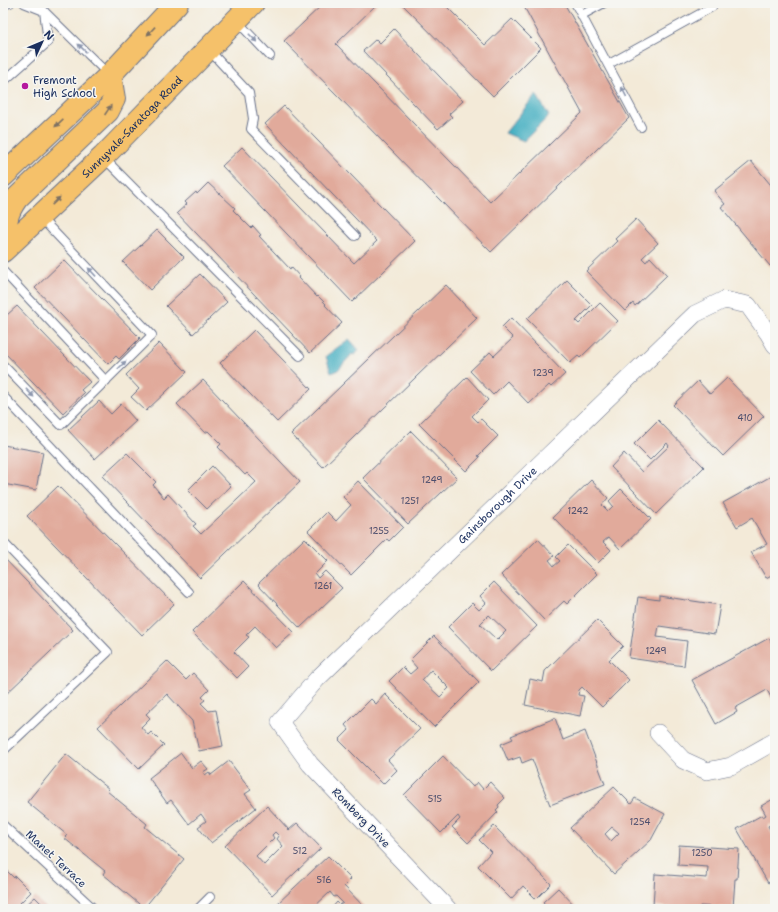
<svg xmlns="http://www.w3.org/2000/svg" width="778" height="912" font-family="'Shantell Sans',sans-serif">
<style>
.water{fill:#42aec1;stroke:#2e6e90}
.building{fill:#e1aa9b;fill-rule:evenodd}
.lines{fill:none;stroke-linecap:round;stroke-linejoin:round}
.lane-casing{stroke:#677089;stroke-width:10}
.street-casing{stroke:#677089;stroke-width:18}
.primary-casing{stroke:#677089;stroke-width:24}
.lane{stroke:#fff;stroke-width:8}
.street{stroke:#fff;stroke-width:17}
.primary{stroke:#f5c16b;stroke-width:22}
.oneway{fill:#7d7164}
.oneway2{fill:#8d97ae}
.poi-dot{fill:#b5179e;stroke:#f6f6f2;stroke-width:1.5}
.labels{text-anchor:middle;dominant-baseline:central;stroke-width:3;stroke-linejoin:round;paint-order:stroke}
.number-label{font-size:9px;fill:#4c4e6d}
.poi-label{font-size:11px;fill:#1b2f5e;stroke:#f6f6f2;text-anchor:start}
.street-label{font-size:11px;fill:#1b2f5e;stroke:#f6f6f2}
</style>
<rect width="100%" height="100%" fill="#f6f6f2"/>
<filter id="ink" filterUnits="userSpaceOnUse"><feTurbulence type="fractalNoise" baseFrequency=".025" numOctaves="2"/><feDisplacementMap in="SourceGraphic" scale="8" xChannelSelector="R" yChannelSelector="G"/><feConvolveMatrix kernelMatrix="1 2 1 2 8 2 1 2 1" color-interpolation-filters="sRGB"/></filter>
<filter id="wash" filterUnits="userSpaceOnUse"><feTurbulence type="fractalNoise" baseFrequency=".012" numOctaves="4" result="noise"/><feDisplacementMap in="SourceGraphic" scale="16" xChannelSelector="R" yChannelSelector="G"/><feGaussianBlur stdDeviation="0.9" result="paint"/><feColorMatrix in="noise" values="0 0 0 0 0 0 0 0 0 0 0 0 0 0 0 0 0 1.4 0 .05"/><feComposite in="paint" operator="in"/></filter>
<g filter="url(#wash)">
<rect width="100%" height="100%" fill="#f3ead8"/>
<g class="water">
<polygon points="536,94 549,116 524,141 505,133"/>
<polygon points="349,339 359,350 355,355 352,354 337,371 331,373 326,356"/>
</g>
<g id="blocks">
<g class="building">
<polygon points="324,3 378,3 336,44 490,202 582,113 522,3 564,3 629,118 491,252 284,41"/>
<polygon points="401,3 443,3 485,45 512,19 541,48 493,96"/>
<polygon points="394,29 463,101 449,114 452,117 438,129 363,51 376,39 380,43"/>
<polygon points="284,106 415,241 352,302 222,166 242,147 354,263 377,241 265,124"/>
<polygon points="751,161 775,190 775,265 774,263 770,266 721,207 725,204 714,191"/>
<polygon points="208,183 235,208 233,210 251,228 253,226 261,235 259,236 290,269 291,267 300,277 299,278 317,297 318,296 326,304 325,305 342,323 310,353 177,213 187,204 185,202 196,192 197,194"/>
<polygon points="636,219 658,243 642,258 646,262 650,257 667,275 635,306 633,303 625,311 586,271 617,241 615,239"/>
<polygon points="157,230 184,257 150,290 123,262"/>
<polygon points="64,260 140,338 119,359 116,356 108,364 35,288"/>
<polygon points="200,274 227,302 193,334 166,306"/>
<polygon points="567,280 592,305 576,321 579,324 600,303 618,321 580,358 578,356 570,363 527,319"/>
<polygon points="446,285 477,318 323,467 291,434"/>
<polygon points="17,306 90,382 81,390 84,393 63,413 3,351 3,315 5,313 7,315"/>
<polygon points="511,318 565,374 551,387 549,385 529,404 507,381 493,395 470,371 490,352 494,356 513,338 502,327"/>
<polygon points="254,330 311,389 277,422 220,363"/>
<polygon points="159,343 187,372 146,411 131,397 139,389 126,375"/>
<polygon points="467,377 488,400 472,416 478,422 481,419 498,436 478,456 480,457 466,471 419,424"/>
<polygon points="727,378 764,416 723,456 673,405 698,381 710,394"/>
<polygon points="203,380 300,482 200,578 102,476 127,453 156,482 153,485 164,498 168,494 196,524 193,526 201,534 256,482 247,473 245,475 218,447 221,444 208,431 205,433 177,404"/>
<polygon points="99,401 111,414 121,404 136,421 95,459 68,430"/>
<polygon points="658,420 704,467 656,514 611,467 624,453 642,472 669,446 667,443 650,460 634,444"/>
<polygon points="411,431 457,478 408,524 363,478"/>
<polygon points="3,445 43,452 36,490 3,484"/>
<polygon points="212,466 231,486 207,509 188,490"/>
<polygon points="775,474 775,573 766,578 751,552 767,544 752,518 737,527 723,503"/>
<polygon points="591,480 608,498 602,505 608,511 613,506 609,501 621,489 651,519 620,549 609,537 603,542 611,550 598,563 553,517"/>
<polygon points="358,481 403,527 389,541 387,539 351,575 308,531 327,512 336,521 351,505 343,497"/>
<polygon points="58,486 174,604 142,635 27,516"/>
<polygon points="305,538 328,561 315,574 318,578 325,571 342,588 300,628 258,584"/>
<polygon points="538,539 554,556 549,560 554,566 560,561 556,557 568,545 597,574 567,604 564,601 544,620 501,575"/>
<polygon points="3,557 73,630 3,697"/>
<polygon points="244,581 294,632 276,648 255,626 246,635 249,637 234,652 248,667 237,678 192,632"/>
<path d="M 494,582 L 537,626 L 491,671 L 448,627 L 472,603 L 479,610 L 486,603 L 480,596 ZM 489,615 L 506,631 L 497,640 L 480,624 Z"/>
<polygon points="659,596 720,605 715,634 659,626 657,637 687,641 684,666 629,658 638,597 659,600"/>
<polygon points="597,620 623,646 609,660 629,680 602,707 582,687 579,690 578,695 584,696 580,716 525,705 530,679 543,682 545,671"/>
<path d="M 434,636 L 479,682 L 434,727 L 389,681 L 403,667 L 410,674 L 417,668 L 410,660 ZM 431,670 L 449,688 L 440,697 L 422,680 Z"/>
<polygon points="769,638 775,649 775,700 773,701 767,690 735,708 737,712 716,724 692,680"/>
<polygon points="167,661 186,680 193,673 209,690 202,697 205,700 201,703 209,711 216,710 223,746 199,751 192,721 167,694 146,714 150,718 141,727 148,735 151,732 164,745 139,769 98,727"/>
<polygon points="385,694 420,729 388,760 397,770 383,784 339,740 349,730 345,725 371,699 376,704"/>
<polygon points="555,718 563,740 585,731 605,784 550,805 532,759 522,763 520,757 508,761 501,744 513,739 511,736"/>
<polygon points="181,753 192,768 201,761 208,769 203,772 205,775 209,772 211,775 229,761 251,790 245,794 256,808 211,843 198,827 206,821 201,814 189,824 171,800 167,803 149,778"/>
<polygon points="66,754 109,789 107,791 147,824 145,827 184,859 144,908 103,874 105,871 64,838 67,835 27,802"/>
<polygon points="443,756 473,787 477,782 483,789 490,782 505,798 498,805 499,807 496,810 498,812 468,843 452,827 460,819 458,816 441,833 404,795"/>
<path d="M 614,787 L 631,804 L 635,798 L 665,814 L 651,840 L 614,874 L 570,828 ZM 612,827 L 619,833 L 611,841 L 605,834 Z"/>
<polygon points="775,798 775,827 773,828 771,824 768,826 775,839 775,879 768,883 737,829 762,815 763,817 766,815 761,806"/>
<path d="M 267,806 L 289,830 L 297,823 L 321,848 L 272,895 L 225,846 ZM 275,832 L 279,836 L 277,839 L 283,846 L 264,865 L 256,856 L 274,838 L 272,835 Z"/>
<polygon points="494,826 551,884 536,899 523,886 511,899 478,866 491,852 479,840"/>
<polygon points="679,845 739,849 737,879 735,879 733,908 700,906 699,909 695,909 653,906 655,874 707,878 708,867 678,865"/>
<polygon points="328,856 351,879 344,886 366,909 331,909 337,902 340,905 343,903 336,896 334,897 330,892 312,909 282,909 277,904"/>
<polygon points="3,867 14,878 15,876 31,892 20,903 24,907 35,897 47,909 3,909"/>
<polygon points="558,888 578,909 550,909 543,902"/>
</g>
</g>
</g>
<g filter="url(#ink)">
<use href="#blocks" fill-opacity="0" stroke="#677089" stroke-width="1"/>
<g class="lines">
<g class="lane-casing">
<g id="lane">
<polyline points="24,3 44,11 109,75"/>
<polyline points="575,3 641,127"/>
<polyline points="3,5 10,3"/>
<polyline points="582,15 604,3"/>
<polyline points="237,21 270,56"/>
<polyline points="209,50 249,93 253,119 251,129 355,236"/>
<polyline points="609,64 712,7 710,3"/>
<polyline points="3,82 48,42 44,11"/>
<polyline points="3,155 11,168"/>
<polyline points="103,157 300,356"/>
<polyline points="3,271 106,381"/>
<polyline points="3,365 61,425 152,335 40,217"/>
<polyline points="3,396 189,592"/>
<polyline points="3,542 108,652 3,751"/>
<polyline points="3,825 94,909"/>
<polyline points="198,909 210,897"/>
</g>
</g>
<g class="street-casing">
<g id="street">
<polyline points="658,733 683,760 707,771 731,766 775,741"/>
<path id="s1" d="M 448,909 L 310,764 L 280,722 L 317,679 L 695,314 L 724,300 L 748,305 L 768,333 L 775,345"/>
</g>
</g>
<g class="primary-casing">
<g id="primary">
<polyline points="3,176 110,75 177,3"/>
<path d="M 7,247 C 6,224 3,218 17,198 L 108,111 L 114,99 L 110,75"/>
<path id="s2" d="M 3,251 L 103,157 L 253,3"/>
</g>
</g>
<use href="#lane" class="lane"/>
<use href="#street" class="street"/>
<use href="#primary" class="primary"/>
</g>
<defs><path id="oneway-solid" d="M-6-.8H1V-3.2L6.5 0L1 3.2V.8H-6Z"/></defs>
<g class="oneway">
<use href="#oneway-solid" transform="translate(151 31) rotate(133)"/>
<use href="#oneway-solid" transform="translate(108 110) rotate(-56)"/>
<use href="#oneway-solid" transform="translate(59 123) rotate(137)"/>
<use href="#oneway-solid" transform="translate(56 201) rotate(-44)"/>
</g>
<g class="oneway2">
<use href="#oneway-solid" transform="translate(253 38) rotate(46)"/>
<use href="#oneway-solid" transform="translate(82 48) rotate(-136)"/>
<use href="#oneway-solid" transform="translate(624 92) rotate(-117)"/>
<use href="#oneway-solid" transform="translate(92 272) rotate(-133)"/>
<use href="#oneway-solid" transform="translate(122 365) rotate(-45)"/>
<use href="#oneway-solid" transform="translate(30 393) rotate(46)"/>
</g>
</g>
<circle class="poi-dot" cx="25" cy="86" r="4"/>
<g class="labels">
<g class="number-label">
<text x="543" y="373">1239</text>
<text x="745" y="418">410</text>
<text x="432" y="480">1249</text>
<text x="410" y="501">1251</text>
<text x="578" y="511">1242</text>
<text x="379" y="531">1255</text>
<text x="323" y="586">1261</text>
<text x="656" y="651">1249</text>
<text x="435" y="799">515</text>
<text x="640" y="822">1254</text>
<text x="300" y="851">512</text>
<text x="702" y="853">1250</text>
<text x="324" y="880">516</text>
</g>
<g class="poi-label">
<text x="33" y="80">Fremont<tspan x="33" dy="13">High School</tspan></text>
</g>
<g class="street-label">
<text stroke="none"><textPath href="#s2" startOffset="179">Sunnyvale-Saratoga Road</textPath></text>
<text stroke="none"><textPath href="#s1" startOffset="559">Gainsborough Drive</textPath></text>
<text transform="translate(361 818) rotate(46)">Romberg Drive</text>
<text transform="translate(56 859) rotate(43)">Manet Terrace</text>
</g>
</g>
<rect width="778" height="912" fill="none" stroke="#f6f6f2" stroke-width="16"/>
<g transform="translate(42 42) rotate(46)" stroke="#f6f6f2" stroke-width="3" paint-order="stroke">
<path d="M0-3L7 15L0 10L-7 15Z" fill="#1b2f5e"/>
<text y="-6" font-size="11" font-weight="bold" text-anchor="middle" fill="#1b2f5e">N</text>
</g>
</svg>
